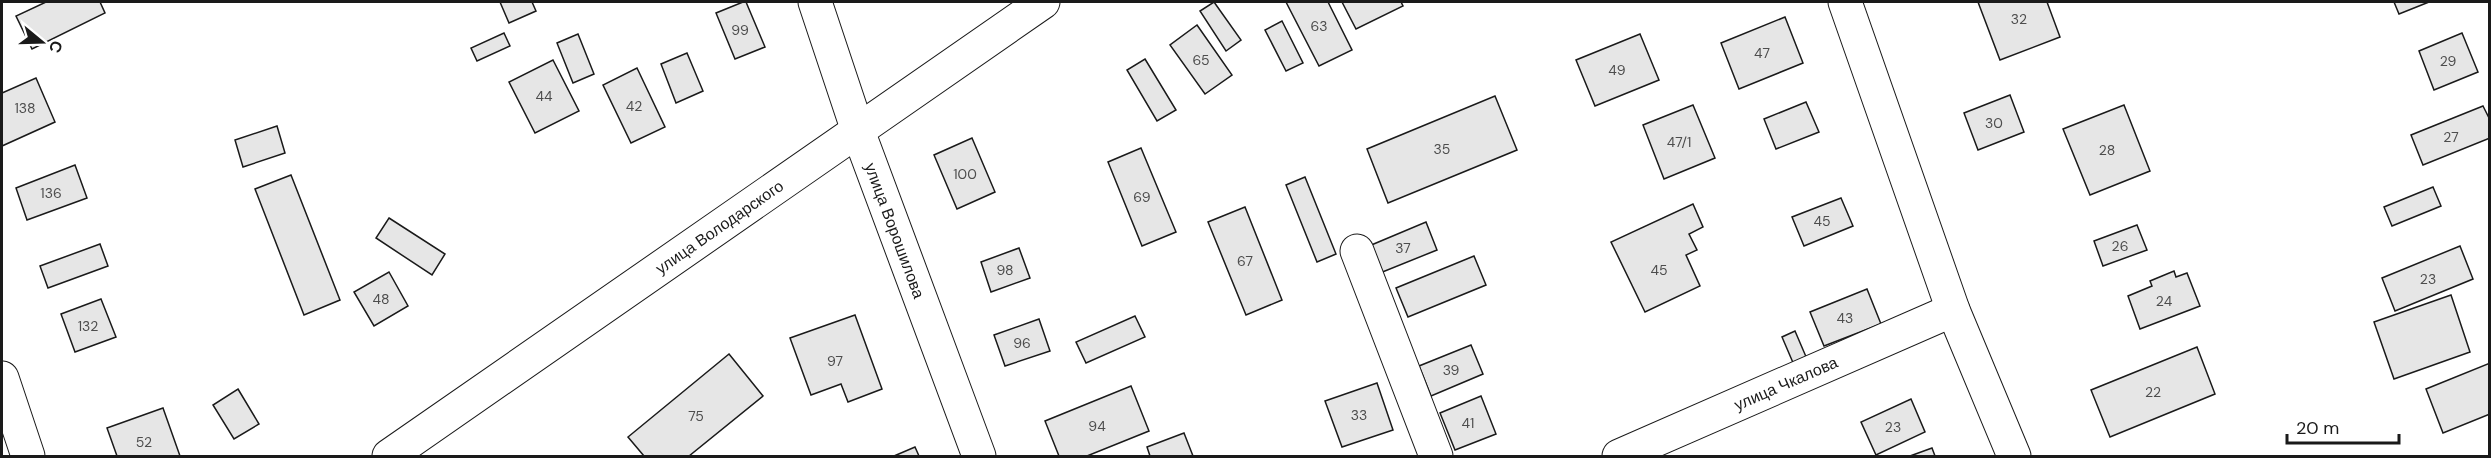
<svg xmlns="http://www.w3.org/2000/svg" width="2491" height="458" font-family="'DM Sans',sans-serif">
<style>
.building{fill:#e6e6e6;stroke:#1a1a1a;stroke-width:1.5}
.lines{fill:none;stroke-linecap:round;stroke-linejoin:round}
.minor-casing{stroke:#1a1a1a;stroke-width:35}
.primary-casing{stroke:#1a1a1a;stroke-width:35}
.minor{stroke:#fff;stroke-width:33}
.primary{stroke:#fff;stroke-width:33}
.labels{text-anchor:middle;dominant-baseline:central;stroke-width:4.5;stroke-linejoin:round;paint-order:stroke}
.number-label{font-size:14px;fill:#4d4d4d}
.street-label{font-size:16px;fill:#1a1a1a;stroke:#fff}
</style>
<rect width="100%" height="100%" fill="#fff"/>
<g class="building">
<polygon points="46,2 100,2 105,13 32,49 16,16"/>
<polygon points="500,2 532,2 536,11 509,23"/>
<polygon points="743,2 746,2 765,47 735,59 716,13"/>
<polygon points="1214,2 1241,40 1226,51 1200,11"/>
<polygon points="1286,2 1328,2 1352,50 1319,66"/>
<polygon points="1342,2 1401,2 1403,6 1356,29"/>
<polygon points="1978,2 2047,2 2060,37 2000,60"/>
<polygon points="2394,2 2429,2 2399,14"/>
<polygon points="1785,17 1803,63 1739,89 1721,43"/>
<polygon points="1282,21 1303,63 1286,71 1265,30"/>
<polygon points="1197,25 1232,75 1205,94 1170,45"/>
<polygon points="504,33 510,46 477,61 471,48"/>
<polygon points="2462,33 2478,72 2434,90 2419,51"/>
<polygon points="578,34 594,74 573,83 557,43"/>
<polygon points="1640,34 1659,80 1595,106 1576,60"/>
<polygon points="687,53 703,91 676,103 661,64"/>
<polygon points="1145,59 1176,110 1157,121 1127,70"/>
<polygon points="553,60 579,111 535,133 509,82"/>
<polygon points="637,68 665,127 631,143 603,85"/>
<polygon points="36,78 55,122 2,146 2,93"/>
<polygon points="2010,95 2024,132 1978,150 1964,113"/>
<polygon points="1495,96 1517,150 1388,203 1367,149"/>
<polygon points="1806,102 1819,132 1776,149 1764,119"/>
<polygon points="1693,105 1715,158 1664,179 1643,125"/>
<polygon points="2124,105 2150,171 2090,195 2063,129"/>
<polygon points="2483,106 2490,120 2490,138 2423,165 2411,135"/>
<polygon points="277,126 285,153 243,167 235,140"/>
<polygon points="972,138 995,192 957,209 934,155"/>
<polygon points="1141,148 1176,232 1142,246 1108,162"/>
<polygon points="75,165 87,198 27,220 16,188"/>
<polygon points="291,175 340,300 304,315 255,189"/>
<polygon points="1305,177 1336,254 1317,262 1286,185"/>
<polygon points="2433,187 2441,206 2392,226 2384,207"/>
<polygon points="1841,198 1853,226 1804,246 1792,217"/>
<polygon points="1693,204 1703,227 1689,234 1697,250 1686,255 1700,286 1645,312 1611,242"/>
<polygon points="1245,207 1282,300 1246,315 1208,222"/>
<polygon points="389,218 445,254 432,275 376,238"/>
<polygon points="1426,222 1437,250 1380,273 1369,246"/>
<polygon points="2137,225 2147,250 2103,266 2094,241"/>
<polygon points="100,244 108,266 48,288 40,266"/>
<polygon points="2460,246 2473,279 2395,311 2382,278"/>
<polygon points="1019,248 1030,278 991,292 981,262"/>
<polygon points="1474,256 1486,285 1408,317 1396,288"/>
<polygon points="2174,271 2176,277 2187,273 2200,306 2140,329 2128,296 2152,286 2150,281"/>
<polygon points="389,272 408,306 374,326 354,292"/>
<polygon points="1867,289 1881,324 1824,346 1810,312"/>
<polygon points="2451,295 2470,352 2394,379 2374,322"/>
<polygon points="101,299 116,337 75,352 61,314"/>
<polygon points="855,315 882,389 848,402 841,384 811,395 790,338"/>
<polygon points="1135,316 1145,337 1086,363 1076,342"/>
<polygon points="1039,319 1050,351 1005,366 994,335"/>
<polygon points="1795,331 1807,359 1794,365 1782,337"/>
<polygon points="1471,345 1483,374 1431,396 1419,366"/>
<polygon points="2197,347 2215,394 2110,437 2091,390"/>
<polygon points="729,354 763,396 689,456 644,456 628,437"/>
<polygon points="2490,363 2490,414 2443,433 2426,389"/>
<polygon points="1377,383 1393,430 1342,447 1325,401"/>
<polygon points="1131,386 1149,431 1087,456 1059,456 1045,421"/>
<polygon points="238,389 259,424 234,439 213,405"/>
<polygon points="1481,396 1496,434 1455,450 1440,413"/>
<polygon points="1911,399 1925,432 1876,455 1861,422"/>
<polygon points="163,408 180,456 117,456 107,428"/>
<polygon points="1184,433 1193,456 1150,456 1147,447"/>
<polygon points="915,447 919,456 894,456"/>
<polygon points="1932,448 1935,456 1910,456"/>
</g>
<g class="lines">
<g class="minor-casing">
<g id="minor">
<path id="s1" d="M 815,2 L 858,131 L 979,456"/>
<polyline points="1845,2 1953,310 2014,456"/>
<polyline points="1357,251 1436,456"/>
<polyline points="2,378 28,456"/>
<path id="s2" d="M 1619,456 L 1953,310"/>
</g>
</g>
<g class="primary-casing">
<g id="primary">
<path id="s3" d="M 389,456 L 1043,2"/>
</g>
</g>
<use href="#minor" class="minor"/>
<use href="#primary" class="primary"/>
</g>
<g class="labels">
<g class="number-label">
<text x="2019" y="19">32</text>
<text x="1319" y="26">63</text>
<text x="740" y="30">99</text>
<text x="1762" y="53">47</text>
<text x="1201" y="60">65</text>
<text x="2448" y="61">29</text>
<text x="1617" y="70">49</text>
<text x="544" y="96">44</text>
<text x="634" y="106">42</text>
<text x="25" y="108">138</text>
<text x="1994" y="123">30</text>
<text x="2451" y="137">27</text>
<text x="1679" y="142">47/1</text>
<text x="1442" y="149">35</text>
<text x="2107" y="150">28</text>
<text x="965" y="174">100</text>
<text x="51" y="193">136</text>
<text x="1142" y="197">69</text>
<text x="1822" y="221">45</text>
<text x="2120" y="246">26</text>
<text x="1403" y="248">37</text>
<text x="1245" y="261">67</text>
<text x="1005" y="270">98</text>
<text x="1659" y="270">45</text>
<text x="2428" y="279">23</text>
<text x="381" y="299">48</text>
<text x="2164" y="301">24</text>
<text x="1845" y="318">43</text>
<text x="88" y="326">132</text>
<text x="1022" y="343">96</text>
<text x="835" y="361">97</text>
<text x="1451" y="370">39</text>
<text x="2153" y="392">22</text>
<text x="1359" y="415">33</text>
<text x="696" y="416">75</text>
<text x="1468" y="423">41</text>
<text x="1097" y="426">94</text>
<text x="1893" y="427">23</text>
<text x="144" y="442">52</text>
</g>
<g class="street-label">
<text stroke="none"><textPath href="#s3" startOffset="402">улица Володарского</textPath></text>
<text stroke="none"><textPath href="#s1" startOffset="242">улица Ворошилова</textPath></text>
<text stroke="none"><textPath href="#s2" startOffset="182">улица Чкалова</textPath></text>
</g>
</g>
<rect width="2491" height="458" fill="none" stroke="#1a1a1a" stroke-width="6"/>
<g transform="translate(42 42) rotate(109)" stroke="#ffffff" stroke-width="4.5" paint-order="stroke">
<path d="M0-4.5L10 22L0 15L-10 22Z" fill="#1a1a1a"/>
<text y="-9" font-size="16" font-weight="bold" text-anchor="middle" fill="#1a1a1a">С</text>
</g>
<path d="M2287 434v9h112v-9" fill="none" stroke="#1a1a1a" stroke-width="3"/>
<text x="2296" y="434" font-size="18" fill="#1a1a1a" stroke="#ffffff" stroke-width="4.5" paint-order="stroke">20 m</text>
</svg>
